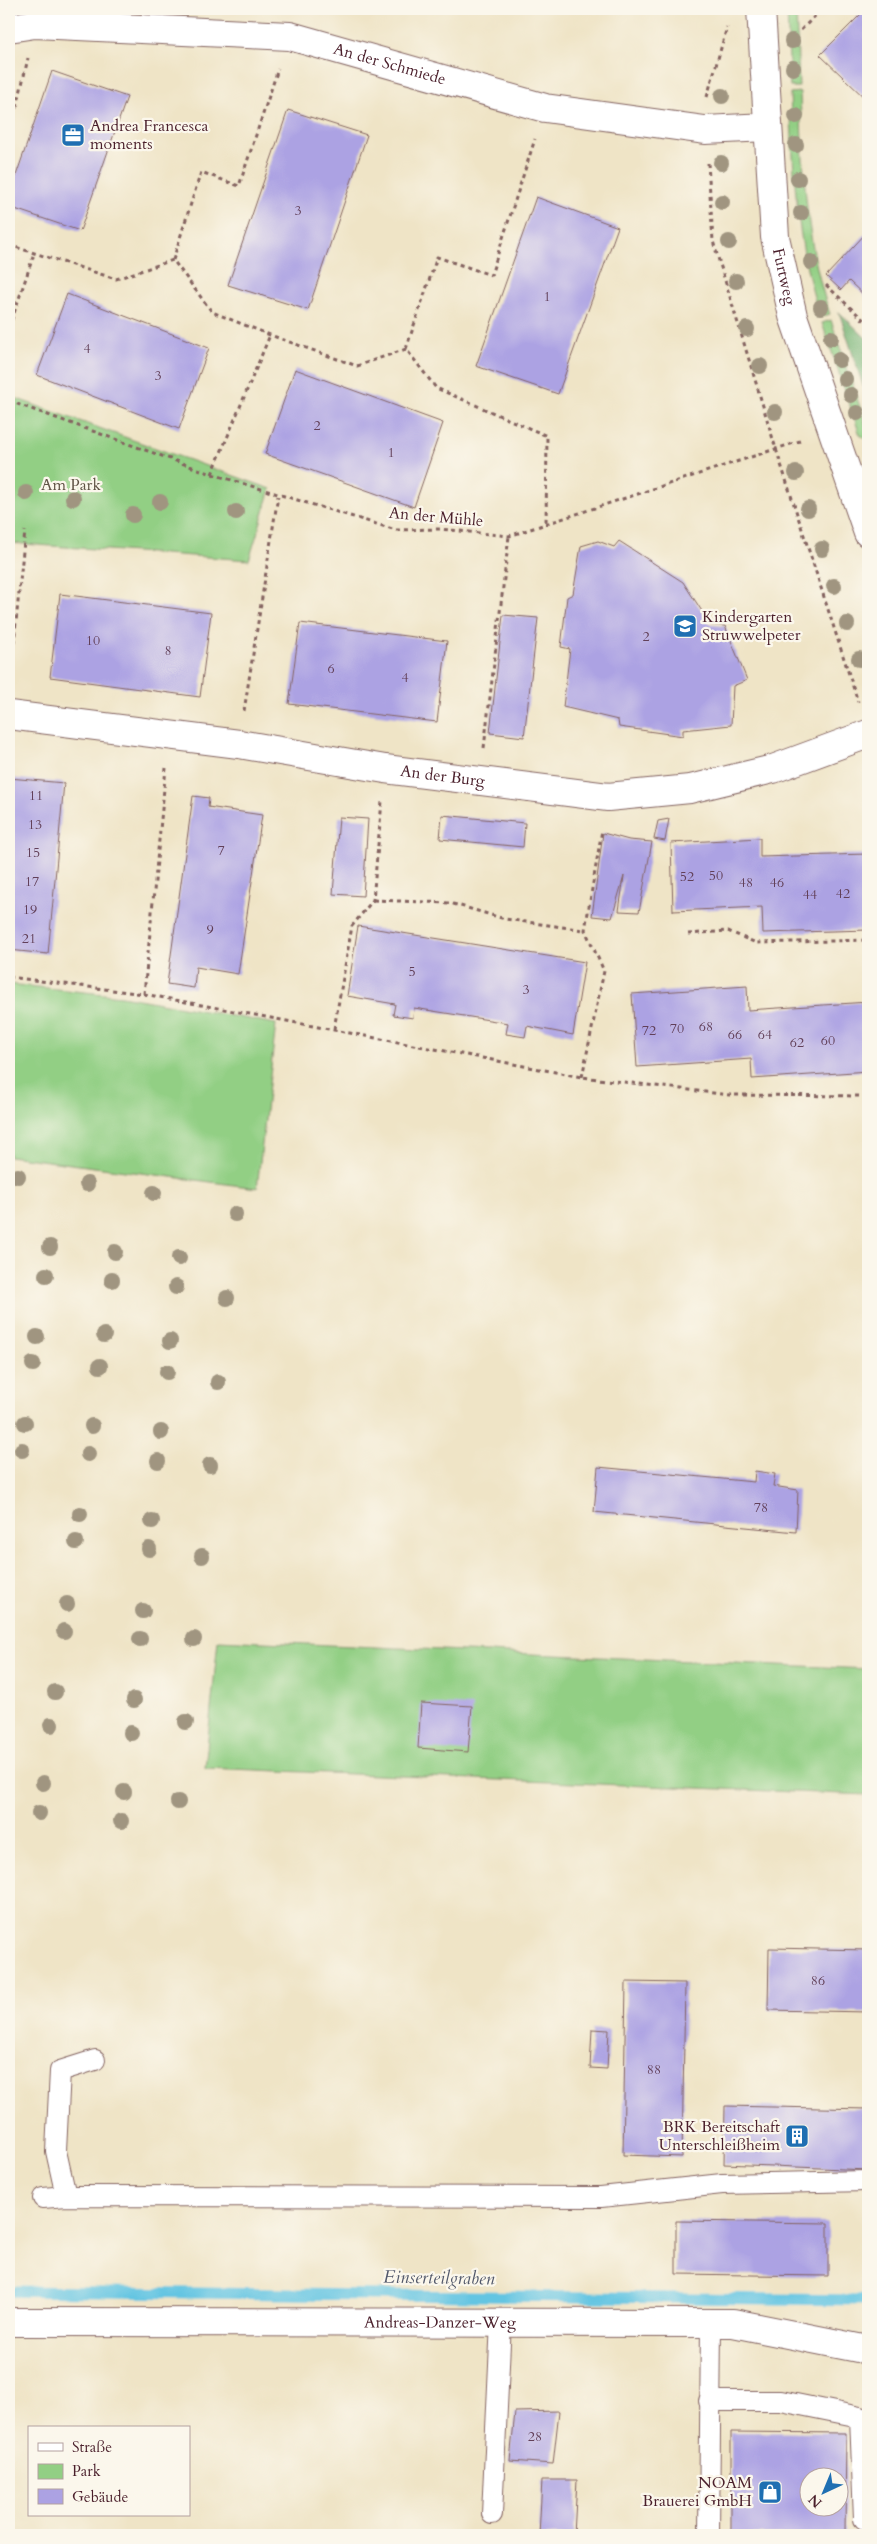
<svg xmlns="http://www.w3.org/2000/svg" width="877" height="2544" font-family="Cardo,serif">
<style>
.green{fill:#92cf84;stroke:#6e7758}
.forest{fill:#75b272;stroke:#60684e}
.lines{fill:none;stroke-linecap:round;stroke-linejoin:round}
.stream{stroke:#64c5e2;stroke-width:11}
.building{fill:#aca2e3;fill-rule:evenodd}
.lane-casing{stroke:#846461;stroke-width:22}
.street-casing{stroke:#846461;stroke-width:30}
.path{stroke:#846461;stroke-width:3;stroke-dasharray:4 4;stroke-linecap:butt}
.lane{stroke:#fff;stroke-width:20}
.street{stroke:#fff;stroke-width:28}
.tree{fill:#a09580}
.labels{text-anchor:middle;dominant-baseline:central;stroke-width:4.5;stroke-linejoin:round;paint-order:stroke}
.number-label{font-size:14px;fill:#624059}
.street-label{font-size:16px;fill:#4a1f2b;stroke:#fbf7ec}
.poi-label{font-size:16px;fill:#4a1f2b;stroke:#fbf7ec;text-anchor:start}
.park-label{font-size:16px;fill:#605446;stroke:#fbf7ec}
.water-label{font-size:18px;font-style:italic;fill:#53596b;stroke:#fbf7ec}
</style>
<rect width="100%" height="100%" fill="#fbf7ec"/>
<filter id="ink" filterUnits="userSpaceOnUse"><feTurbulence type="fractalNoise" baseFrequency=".02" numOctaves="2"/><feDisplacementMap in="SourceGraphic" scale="10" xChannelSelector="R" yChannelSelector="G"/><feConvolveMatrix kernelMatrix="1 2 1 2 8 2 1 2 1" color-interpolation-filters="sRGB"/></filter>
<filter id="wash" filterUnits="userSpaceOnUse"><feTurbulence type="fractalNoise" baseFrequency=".0096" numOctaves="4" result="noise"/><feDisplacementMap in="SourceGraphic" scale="20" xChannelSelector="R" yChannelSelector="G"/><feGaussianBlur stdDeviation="1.12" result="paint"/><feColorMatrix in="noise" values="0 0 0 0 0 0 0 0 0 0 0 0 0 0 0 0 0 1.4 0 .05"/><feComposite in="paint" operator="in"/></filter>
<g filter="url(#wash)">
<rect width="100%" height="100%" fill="#efe4c6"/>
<g class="green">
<polygon points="787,9 796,9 799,87 790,87"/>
<path d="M 800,92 C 803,168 805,242 830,314 L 820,317 C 796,244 793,169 790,93 Z"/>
<polygon points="831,320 868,431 868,440 860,435 822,323"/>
<polygon points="9,396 271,489 249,560 9,543"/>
<polygon points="9,984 122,996 276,1024 257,1188 9,1156"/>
<polygon points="218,1640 868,1669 868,1795 205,1768"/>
</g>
<polygon class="forest" points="839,312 868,340 868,401"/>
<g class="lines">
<polyline class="stream" points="9,2291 868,2300"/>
</g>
<g id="blocks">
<g class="building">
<polygon points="866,9 868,9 868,101 820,55"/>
<polygon points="52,71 127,97 80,231 9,207 9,196"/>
<polygon points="288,110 367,135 308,310 228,285"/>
<polygon points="536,197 618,227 558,394 476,366"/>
<polygon points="868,231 868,299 849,281 841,290 826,276"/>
<polygon points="67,294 209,348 179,429 37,375"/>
<polygon points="295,369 443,423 414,507 265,454"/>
<polygon points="598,541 614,547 619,541 683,582 711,625 725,626 747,680 733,686 731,725 683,730 683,736 619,727 618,720 563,707 570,649 561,647 567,597 573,594 581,546"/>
<polygon points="60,594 211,613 200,697 50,677"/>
<polygon points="503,615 538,618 524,737 490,733"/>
<polygon points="300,623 447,641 437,722 289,704"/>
<polygon points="9,778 64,783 48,954 9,950"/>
<polygon points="193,796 209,798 208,807 262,815 238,974 196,967 194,988 167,984"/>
<polygon points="442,815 525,823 523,847 440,839"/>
<polygon points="339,817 368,819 363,896 333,894"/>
<polygon points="669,819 665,841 654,839 658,821"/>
<polygon points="603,833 629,840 652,842 639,912 619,911 624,876 612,918 592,916"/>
<polygon points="760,838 760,857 868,854 868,930 763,933 762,907 673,911 671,843"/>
<polygon points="358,926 585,962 573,1035 527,1026 525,1037 506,1034 508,1023 414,1008 413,1018 393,1015 395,1004 347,996"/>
<polygon points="747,986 748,1010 868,1002 868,1071 752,1079 751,1059 637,1067 632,994"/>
<polygon points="598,1467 754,1482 755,1471 775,1474 773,1486 798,1490 796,1532 594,1512"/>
<polygon points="421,1703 472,1706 468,1752 418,1748"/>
<polygon points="769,1948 868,1950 868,2012 768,2010"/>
<polygon points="626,1982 685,1983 682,2157 623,2155"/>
<polygon points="592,2029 609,2030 607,2069 590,2068"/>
<polygon points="725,2106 868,2109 868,2170 724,2164"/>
<polygon points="676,2221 828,2223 828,2276 676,2274"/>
<polygon points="559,2411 553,2464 510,2461 515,2412"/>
<path d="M 731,2432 L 846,2433 L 845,2535 L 731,2535 ZM 810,2476 L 840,2476 L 840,2506 L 810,2506 Z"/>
<polygon points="542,2480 577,2480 574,2535 539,2535"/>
</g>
</g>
</g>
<g filter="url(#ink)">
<use href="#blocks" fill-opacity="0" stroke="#846461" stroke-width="1"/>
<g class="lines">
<g class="lane-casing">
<g id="lane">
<polyline points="66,2196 56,2151 60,2071 95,2060"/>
<polyline points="43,2198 66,2196 601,2197 722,2184 868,2181"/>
<polyline points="709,2401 781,2401 860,2417 864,2519"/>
<polyline points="492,2514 501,2322"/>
<polyline points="709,2535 711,2323"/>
</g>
</g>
<g class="street-casing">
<g id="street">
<path id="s1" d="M 761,9 L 775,237 L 793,316 L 868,533"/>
<path id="s2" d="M 9,28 L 35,24 L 290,36 L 545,108 L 705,130 L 767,127"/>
<path id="s3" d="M 9,715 L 239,744 L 385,769 L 608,797 L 690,789 L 773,769 L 868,734"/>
<path id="s4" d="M 9,2322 L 733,2323 L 868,2350"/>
</g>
</g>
<g class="path">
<polyline points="801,30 822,9"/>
<polyline points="707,97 727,27"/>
<polyline points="9,108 17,107 28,58"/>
<polyline points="708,163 713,241 776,449 858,702"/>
<polyline points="9,245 116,279 173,260 212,312 270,335 357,366 406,349 436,388 547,436 546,525"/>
<polyline points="173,260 201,172 239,186 278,69"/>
<polyline points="826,285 868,324"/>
<polyline points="9,328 34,254"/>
<polyline points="406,349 437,257 491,275 535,139"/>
<polyline points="9,401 212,474 396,530 440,529 509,536 800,441"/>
<polyline points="212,474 270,335"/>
<polyline points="10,683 25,531"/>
<polyline points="244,711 278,496"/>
<polyline points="484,748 509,536"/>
<polyline points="373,900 450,903 505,919 584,930"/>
<polyline points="688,934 728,931 756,943 868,940"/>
<polyline points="9,977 144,994 582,1077 730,1095 868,1096"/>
<polyline points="144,994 166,768"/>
<polyline points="334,1029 352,926 373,900 382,801"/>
<polyline points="582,1077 604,971 585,930 602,830"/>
</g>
<use href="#lane" class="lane"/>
<use href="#street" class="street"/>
</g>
<g class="tree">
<circle cx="792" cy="41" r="8"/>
<circle cx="793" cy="68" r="8"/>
<circle cx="722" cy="96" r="8"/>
<circle cx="796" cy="116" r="8"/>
<circle cx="796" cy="145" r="8"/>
<circle cx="721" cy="163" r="8"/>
<circle cx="798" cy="179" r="8"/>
<circle cx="722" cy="202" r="8"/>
<circle cx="801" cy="213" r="8"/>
<circle cx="729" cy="242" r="8"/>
<circle cx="811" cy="262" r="8"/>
<circle cx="736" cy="281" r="8"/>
<circle cx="821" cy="307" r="8"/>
<circle cx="747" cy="329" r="8"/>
<circle cx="831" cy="338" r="8"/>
<circle cx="839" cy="360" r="8"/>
<circle cx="760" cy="366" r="8"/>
<circle cx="845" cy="379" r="8"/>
<circle cx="851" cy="395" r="8"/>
<circle cx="775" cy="412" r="8"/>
<circle cx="857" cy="413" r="8"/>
<circle cx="796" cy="473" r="8"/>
<circle cx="26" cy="493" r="8"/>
<circle cx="73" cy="498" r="8"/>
<circle cx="160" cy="502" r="8"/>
<circle cx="808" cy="509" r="8"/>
<circle cx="236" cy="512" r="8"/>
<circle cx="133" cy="515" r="8"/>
<circle cx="822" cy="549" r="8"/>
<circle cx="834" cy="586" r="8"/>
<circle cx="847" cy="624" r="8"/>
<circle cx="859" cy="659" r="8"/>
<circle cx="18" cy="1176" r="8"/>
<circle cx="87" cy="1184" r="8"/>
<circle cx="154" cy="1193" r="8"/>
<circle cx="235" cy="1214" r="8"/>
<circle cx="50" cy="1247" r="8"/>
<circle cx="115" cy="1252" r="8"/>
<circle cx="179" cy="1258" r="8"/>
<circle cx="46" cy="1275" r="8"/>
<circle cx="112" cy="1280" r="8"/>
<circle cx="176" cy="1287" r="8"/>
<circle cx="227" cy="1298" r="8"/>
<circle cx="104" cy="1335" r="8"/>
<circle cx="37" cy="1337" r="8"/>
<circle cx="170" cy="1341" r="8"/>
<circle cx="33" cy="1364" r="8"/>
<circle cx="100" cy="1366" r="8"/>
<circle cx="167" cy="1372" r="8"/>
<circle cx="218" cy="1382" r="8"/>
<circle cx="25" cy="1423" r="8"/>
<circle cx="92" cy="1426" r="8"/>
<circle cx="161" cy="1432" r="8"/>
<circle cx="22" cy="1450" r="8"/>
<circle cx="88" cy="1454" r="8"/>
<circle cx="158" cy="1461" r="8"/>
<circle cx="210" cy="1465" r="8"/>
<circle cx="80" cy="1514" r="8"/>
<circle cx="152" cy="1521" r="8"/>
<circle cx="76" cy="1542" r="8"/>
<circle cx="149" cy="1549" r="8"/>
<circle cx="202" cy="1556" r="8"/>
<circle cx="67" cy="1604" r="8"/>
<circle cx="143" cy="1611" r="8"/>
<circle cx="64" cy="1631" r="8"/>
<circle cx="140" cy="1639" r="8"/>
<circle cx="194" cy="1639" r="8"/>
<circle cx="55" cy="1692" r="8"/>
<circle cx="134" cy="1700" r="8"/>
<circle cx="186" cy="1722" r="8"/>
<circle cx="51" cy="1725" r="8"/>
<circle cx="131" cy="1733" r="8"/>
<circle cx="43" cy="1783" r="8"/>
<circle cx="124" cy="1792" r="8"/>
<circle cx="178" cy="1802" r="8"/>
<circle cx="39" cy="1813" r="8"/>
<circle cx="121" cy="1821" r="8"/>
</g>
</g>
<defs>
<g id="office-square" transform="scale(1.25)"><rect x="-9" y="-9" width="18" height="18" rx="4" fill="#1f6fb2" stroke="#fbf7ec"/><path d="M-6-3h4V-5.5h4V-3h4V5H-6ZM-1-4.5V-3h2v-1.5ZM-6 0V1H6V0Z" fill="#fff"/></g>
<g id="school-square" transform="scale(1.25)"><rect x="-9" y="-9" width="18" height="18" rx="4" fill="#1f6fb2" stroke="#fbf7ec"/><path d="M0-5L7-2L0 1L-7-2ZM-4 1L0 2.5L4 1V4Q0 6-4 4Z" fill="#fff"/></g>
<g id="building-square" transform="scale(1.25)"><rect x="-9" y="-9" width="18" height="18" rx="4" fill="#1f6fb2" stroke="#fbf7ec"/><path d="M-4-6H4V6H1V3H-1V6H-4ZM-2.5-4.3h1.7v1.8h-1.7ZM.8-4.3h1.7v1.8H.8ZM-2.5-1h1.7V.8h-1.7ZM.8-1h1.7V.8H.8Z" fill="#fff"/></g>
<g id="shop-square" transform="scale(1.25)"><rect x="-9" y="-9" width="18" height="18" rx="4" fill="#1f6fb2" stroke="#fbf7ec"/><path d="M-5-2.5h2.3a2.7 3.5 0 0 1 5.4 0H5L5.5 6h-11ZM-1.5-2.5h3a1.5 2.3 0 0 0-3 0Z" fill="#fff"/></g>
</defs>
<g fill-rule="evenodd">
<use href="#office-square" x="73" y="135"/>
<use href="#school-square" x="685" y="626"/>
<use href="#building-square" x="797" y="2136"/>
<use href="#shop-square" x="770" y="2492"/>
</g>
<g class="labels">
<g class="number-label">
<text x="298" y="210">3</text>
<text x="547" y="296">1</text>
<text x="87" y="348">4</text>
<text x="158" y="375">3</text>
<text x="317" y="425">2</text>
<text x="391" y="452">1</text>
<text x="646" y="636">2</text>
<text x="93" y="640">10</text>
<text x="168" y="650">8</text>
<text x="331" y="668">6</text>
<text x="405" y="677">4</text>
<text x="36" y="795">11</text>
<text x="35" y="824">13</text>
<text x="221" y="850">7</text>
<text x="33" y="852">15</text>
<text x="716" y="875">50</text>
<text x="687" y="876">52</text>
<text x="32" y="881">17</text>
<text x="746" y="882">48</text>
<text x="777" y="882">46</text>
<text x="843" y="893">42</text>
<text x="810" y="894">44</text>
<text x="30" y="909">19</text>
<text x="210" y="929">9</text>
<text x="29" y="938">21</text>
<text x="412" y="971">5</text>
<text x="526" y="989">3</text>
<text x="706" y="1026">68</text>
<text x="677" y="1028">70</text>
<text x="649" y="1030">72</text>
<text x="735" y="1034">66</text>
<text x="765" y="1034">64</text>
<text x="828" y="1040">60</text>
<text x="797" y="1042">62</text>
<text x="761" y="1507">78</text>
<text x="818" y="1980">86</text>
<text x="654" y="2069">88</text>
<text x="535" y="2436">28</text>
</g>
<g class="street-label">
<text stroke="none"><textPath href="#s2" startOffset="385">An der Schmiede</textPath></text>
<text stroke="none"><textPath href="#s1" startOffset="269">Furtweg</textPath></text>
<text transform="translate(436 517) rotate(5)">An der Mühle</text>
<text stroke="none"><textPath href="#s3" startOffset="438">An der Burg</textPath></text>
<text stroke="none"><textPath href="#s4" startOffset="431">Andreas-Danzer-Weg</textPath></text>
</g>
<g class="poi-label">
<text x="90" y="126">Andrea Francesca<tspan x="90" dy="18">moments</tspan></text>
<text x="702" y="617">Kindergarten<tspan x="702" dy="18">Struwwelpeter</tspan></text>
<text x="780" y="2127" text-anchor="end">BRK Bereitschaft<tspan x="780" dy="18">Unterschleißheim</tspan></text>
<text x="752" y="2483" text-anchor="end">NOAM<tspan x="752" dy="18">Brauerei GmbH</tspan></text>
</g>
<g class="park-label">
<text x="71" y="485">Am Park</text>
</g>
<g class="water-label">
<text transform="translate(439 2278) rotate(1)">Einserteilgraben</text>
</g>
</g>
<rect width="877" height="2544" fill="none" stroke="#fbf7ec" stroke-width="30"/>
<rect x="28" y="2426" width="162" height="90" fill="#fbf7ec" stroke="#b4a19f"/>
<rect x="38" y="2443" width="25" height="8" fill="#ffffff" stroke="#b4a19f"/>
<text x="72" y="2452" font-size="15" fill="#4a1f2b">Straße</text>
<rect x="38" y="2464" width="25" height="15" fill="#92cf84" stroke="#b4a19f"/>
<text x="72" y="2476" font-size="15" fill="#4a1f2b">Park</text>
<rect x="38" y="2489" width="25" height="15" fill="#aca2e3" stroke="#b4a19f"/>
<text x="72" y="2502" font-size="15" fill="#4a1f2b">Gebäude</text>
<g transform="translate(824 2492) rotate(224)"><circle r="24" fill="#fbf7ec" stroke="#b4a19f"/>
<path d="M0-4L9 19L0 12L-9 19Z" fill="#1f6fb2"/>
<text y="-8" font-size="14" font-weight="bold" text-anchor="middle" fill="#4a1f2b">N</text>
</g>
</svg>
